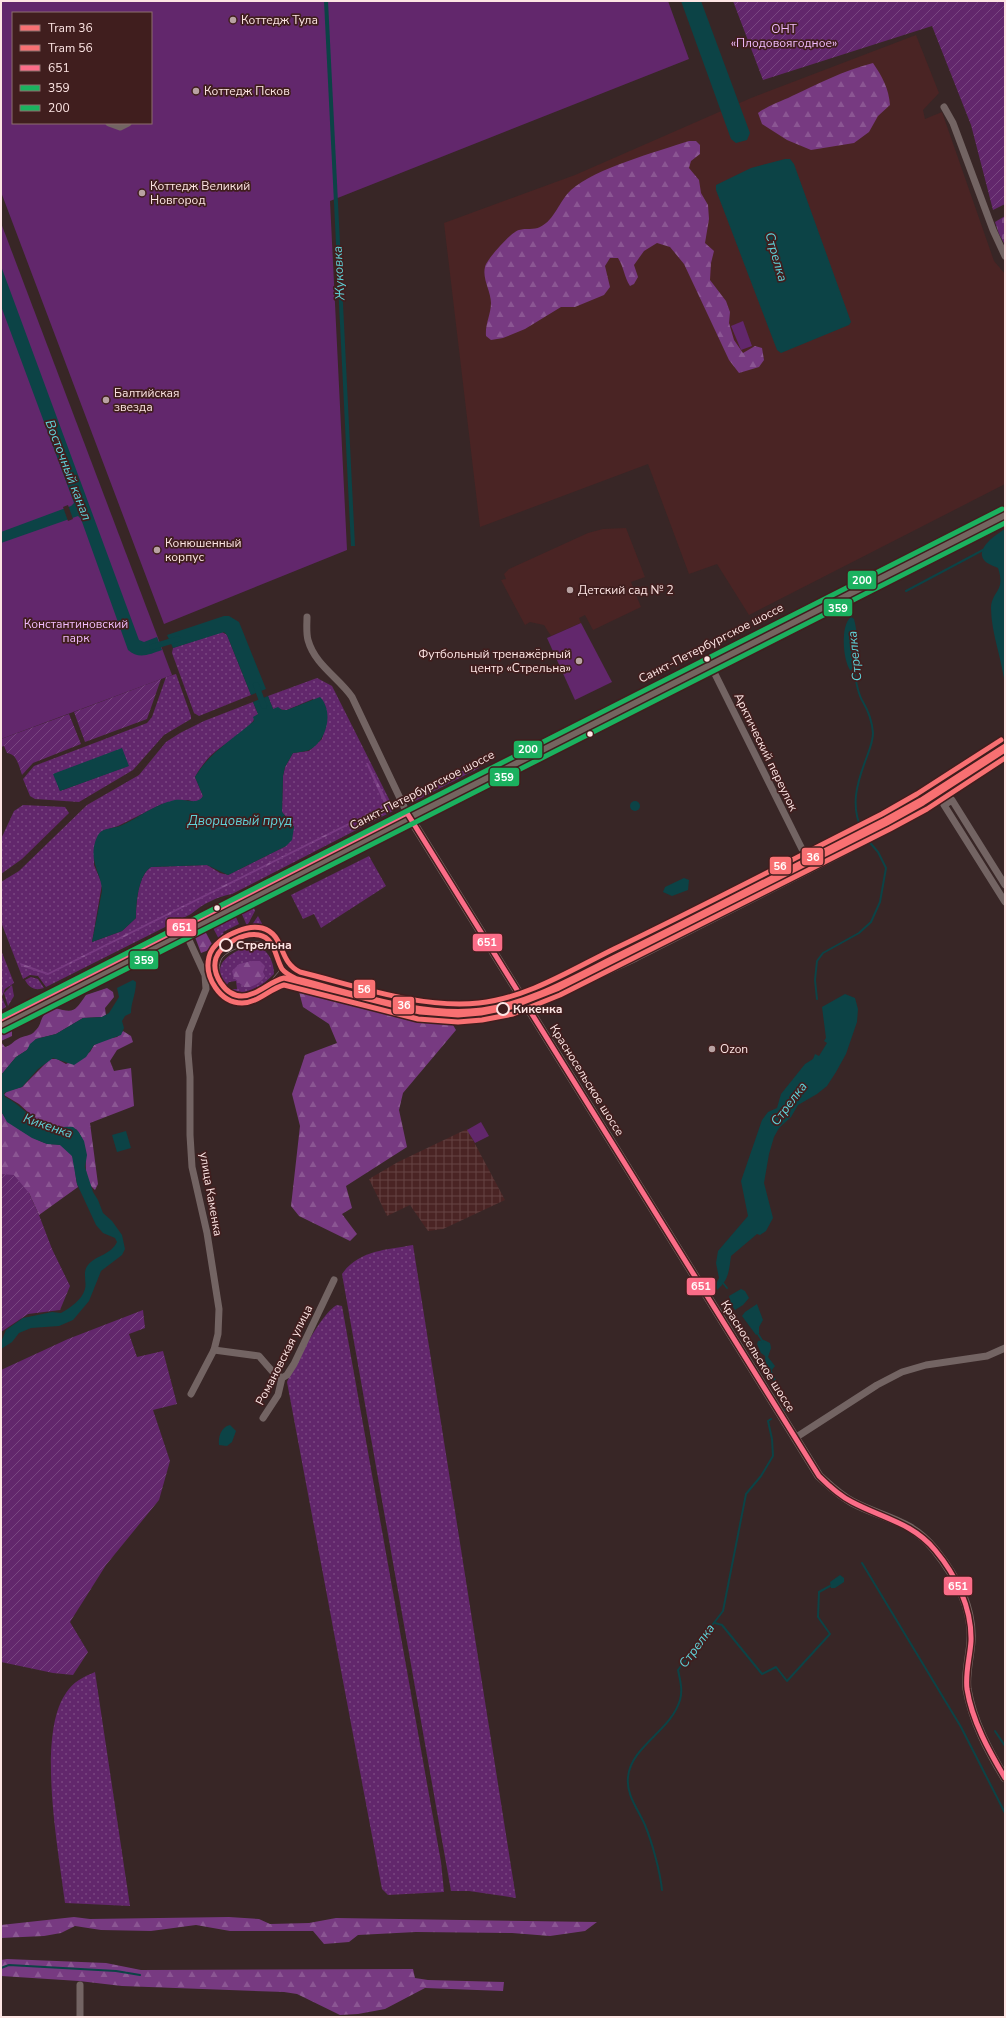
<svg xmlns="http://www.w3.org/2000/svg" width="1006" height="2018" font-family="'Nunito Sans',sans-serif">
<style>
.built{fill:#4a2424}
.industrial{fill:url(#industrial-grid)}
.grass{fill:url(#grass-dots);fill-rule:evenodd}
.forest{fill:url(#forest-firs)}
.cemetery{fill:url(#cemetery-stones)}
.park{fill:#62276c;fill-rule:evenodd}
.garden{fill:url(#garden-furrows)}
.water{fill:#0c4346}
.pier{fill:#382626}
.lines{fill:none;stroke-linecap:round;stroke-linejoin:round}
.stream{stroke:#0c4346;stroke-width:2}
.canal{stroke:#0c4346;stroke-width:6}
.street{stroke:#736463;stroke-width:7}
.secondary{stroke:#736562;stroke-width:9}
.primary{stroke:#746560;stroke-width:10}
.tram{stroke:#6e6060;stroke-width:1}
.bus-1-casing{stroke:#401e1e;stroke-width:8}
.bus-2-casing{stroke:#401e1e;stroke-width:8}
.bus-3-casing{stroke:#401e1e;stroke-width:8}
.bus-1{stroke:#fb6d88;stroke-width:5}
.bus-2{stroke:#1bb15f;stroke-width:5}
.bus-3{stroke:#1bb15f;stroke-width:5}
.tram-1-casing{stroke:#401e1e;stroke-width:8}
.tram-2-casing{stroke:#401e1e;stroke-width:8}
.tram-1{stroke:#f87072;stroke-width:5}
.tram-2{stroke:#f87072;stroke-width:5}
.poi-dot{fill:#b8a2a2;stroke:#401e1e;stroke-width:1.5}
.bus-dot{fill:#fde5e4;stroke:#401e1e;stroke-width:1.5}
.stop-dot{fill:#401e1e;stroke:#fde5e4;stroke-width:2}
.labels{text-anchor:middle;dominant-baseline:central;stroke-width:3.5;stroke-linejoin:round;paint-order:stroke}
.poi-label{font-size:12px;fill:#fde5e4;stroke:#401e1e;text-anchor:start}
.park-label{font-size:12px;fill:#f1bbfc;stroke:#401e1e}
.street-label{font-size:12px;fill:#fde5e4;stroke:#401e1e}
.stop-label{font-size:12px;font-weight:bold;fill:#fde5e4;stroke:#401e1e;text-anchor:start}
.water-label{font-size:13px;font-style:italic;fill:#5fd3d9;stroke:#401e1e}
.line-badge{stroke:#401e1e;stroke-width:1.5}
.badge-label{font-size:11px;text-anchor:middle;font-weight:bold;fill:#fff}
</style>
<defs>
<pattern id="industrial-grid" width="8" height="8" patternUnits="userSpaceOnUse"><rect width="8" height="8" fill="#4a2424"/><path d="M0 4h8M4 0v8" fill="none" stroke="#654444"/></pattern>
<pattern id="grass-dots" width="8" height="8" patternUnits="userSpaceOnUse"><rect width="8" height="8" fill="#62276c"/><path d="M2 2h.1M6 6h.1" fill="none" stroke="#794681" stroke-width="1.8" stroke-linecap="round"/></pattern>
<pattern id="forest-firs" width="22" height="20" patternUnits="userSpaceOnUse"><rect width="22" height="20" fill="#773a81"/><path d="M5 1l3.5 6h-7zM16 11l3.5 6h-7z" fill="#8b5693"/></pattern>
<pattern id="cemetery-stones" width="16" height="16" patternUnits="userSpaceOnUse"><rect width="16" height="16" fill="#62276c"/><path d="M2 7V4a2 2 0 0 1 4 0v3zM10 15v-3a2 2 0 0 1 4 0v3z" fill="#794681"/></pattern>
<pattern id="garden-furrows" width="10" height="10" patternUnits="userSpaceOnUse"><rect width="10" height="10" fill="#62276c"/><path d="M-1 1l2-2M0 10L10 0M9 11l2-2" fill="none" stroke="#794681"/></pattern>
</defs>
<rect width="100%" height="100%" fill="#382626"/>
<g class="built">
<polygon points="916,35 939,93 923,110 925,119 942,112 994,261 1005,274 1005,484 749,615 717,564 689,574 648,464 480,527 444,223 575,175 751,98"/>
<polygon points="626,528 645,577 631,582 641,607 593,630 585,615 579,618 581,623 551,636 544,625 530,622 525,625 501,580 506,579 504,574 509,569 588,533 603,529"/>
</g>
<polygon class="industrial" points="467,1129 505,1200 443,1229 428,1231 410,1205 387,1216 369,1179 398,1162"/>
<g class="grass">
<polygon points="222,632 227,635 251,695 199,716 194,713 172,653 173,648"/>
<path d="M 176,674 L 191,716 L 191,719 L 164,735 L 133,770 L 79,802 L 35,799 L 30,796 L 23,779 L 34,766 L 147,723 L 152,717 L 166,677 ZM 122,749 L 128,766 L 60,791 L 54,774 Z"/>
<path d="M 317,678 L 332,686 L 394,809 L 393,811 L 232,894 C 216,897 203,904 191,914 L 46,987 L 38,976 L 30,975 L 23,979 L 1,922 L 1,882 L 19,871 L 87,805 L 139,775 L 166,742 L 180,733 L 204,721 L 253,702 L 258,714 C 249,730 231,739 216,751 C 208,757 200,768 195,777 L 203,796 L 201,800 L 195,802 L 188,800 L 162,804 L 118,826 L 102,831 L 94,847 L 94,865 L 102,884 L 92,942 L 122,931 L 136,918 C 136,904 138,875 151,867 L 207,865 L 220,873 L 228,875 L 286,846 L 294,827 L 282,812 L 283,776 L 285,767 L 293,753 L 309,751 L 322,739 L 327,720 L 313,699 L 287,710 L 273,709 L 268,696 Z"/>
<polygon points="477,764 479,768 415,801 409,797"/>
<polygon points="23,805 65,807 69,813 22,859 1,874 1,839 14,811"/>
<polygon points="369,856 386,886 321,928 314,914 303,919 291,895"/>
<polygon points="249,908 254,908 255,911 247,926 241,912"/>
<polygon points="235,915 239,924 223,932 227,940 221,943 212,926"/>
<polygon points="258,916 269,937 263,933 247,932"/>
<path d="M 250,945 C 265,945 274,959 274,974 C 263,985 249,996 233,992 L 232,989 L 237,989 L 236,981 L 229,982 L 226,986 C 209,962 232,953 250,945 Z"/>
<polygon points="1,950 14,983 5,989 2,997 6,1007 1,1010"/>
<path d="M 31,977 L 38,979 L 44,988 C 35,991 29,988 25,980 Z"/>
<polygon points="12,985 14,996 8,1006 4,993"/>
<path d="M 413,1245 L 516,1898 L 469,1891 L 451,1891 L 342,1274 C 359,1250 386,1250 413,1245 Z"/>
<path d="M 337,1305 L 342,1306 L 441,1862 L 444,1892 L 388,1895 L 382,1889 L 287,1382 C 293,1366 323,1311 337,1305 Z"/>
<path d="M 95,1672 L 130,1906 L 65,1903 C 59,1852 36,1736 66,1693 C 73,1682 83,1677 95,1672 Z"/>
</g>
<g class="forest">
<path d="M 873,63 C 882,76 889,89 890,105 L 878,116 L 869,132 L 854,143 L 811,150 L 787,140 L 762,124 L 758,113 C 769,105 780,102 792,96 C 820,83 842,71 873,63 Z"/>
<path d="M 689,141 L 696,141 L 700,145 L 700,154 L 691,161 L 689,168 L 699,180 L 701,193 L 708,205 L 709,219 L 705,243 L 714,251 L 711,263 L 710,280 L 726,301 L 730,312 L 729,323 L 734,340 L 743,353 L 755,346 L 762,348 L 764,360 L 759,367 L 739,373 L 729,360 L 684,264 L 670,247 L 657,243 L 644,251 L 634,265 L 638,277 L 634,284 L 630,286 C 624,277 624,267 618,258 L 610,258 L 605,266 L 610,287 L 604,295 L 575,307 L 561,307 L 525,329 L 503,338 L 491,340 L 486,336 C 485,324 491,314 491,303 C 491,291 482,279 485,267 C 486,260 512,231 519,230 C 526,228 534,230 540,227 C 555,220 559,201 571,190 C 596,168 656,152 689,141 Z"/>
<polygon points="366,763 368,763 389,805 48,975 21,966 20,963 48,973 385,805"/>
<polygon points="205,931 214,948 201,953 195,937"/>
<path d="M 252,961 L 260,961 L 265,966 L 263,972 L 265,976 C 261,983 252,988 244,987 L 234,978 L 232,971 L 239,964 Z"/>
<path d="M 107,988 L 113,992 L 114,997 L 105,1008 L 106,1015 L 102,1017 L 83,1018 L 56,1034 L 36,1039 L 27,1050 L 16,1057 L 1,1075 L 1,1042 L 5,1047 C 11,1046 13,1041 18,1039 C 24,1035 30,1037 35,1031 C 44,1023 37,1016 54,1008 C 75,1013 74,1012 86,995 Z"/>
<polygon points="298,988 402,1014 450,1020 456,1030 403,1093 399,1110 407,1147 346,1186 352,1208 342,1214 357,1234 350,1241 299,1216 291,1206 300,1126 292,1094 305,1055 337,1043 329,1024 303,1007"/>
<polygon points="10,1027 12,1028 12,1036 1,1041 1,1033"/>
<path d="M 123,1031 L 131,1036 L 133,1042 L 117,1050 L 110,1061 L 114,1071 L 131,1068 L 134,1106 L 90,1123 L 98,1184 L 95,1190 C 77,1175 95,1151 76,1129 L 62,1129 L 39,1122 L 19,1104 L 4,1095 L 7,1091 L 22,1087 L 50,1059 L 57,1059 L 66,1064 L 90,1052 L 94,1045 L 106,1039 L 117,1037 Z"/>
<path d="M 1,1111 C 7,1124 32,1138 45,1143 C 55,1146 63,1141 71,1154 C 77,1163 74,1177 78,1187 L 39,1215 L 29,1193 L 1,1195 Z"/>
<polygon points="74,1917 90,1919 229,1917 259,1919 270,1924 309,1923 336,1918 597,1922 585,1931 550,1936 512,1933 416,1932 358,1935 349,1942 324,1944 313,1931 230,1931 196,1925 151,1931 101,1930 75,1926 61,1933 44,1936 1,1938 1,1925"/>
<polygon points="7,1959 106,1963 141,1970 413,1969 415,1978 428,1980 504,1982 503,1991 425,1988 385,2009 358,2014 340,2015 297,1994 284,1992 122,1986 79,1981 1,1976 1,1960"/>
</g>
<polygon class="cemetery" points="1005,216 1005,245 999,234 995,222"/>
<g class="park">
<path d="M 1,1 L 668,1 L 689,59 L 330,201 L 347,550 L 164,624 L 1,192 ZM 13,13 L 151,13 L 151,123 L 13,123 Z"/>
<polygon points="1,223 172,675 1,739"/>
<polygon points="743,321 752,346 741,350 731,326"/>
<polygon points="581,623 612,682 575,700 547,638"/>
<polygon points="481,1122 489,1136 475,1143 467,1130"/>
</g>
<g class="garden">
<polygon points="733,1 1005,1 1005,204 993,210 971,125 932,26 763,80"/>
<polygon points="161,679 147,719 85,742 74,712"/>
<path d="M 69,714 L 81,744 L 33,763 L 22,775 C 19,766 17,754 7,753 L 4,746 L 1,747 L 1,739 Z"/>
<polygon points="1,1174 14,1175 29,1193 39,1215 52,1249 70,1286 60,1310 28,1314 1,1332"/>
<polygon points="143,1310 145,1328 129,1334 137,1357 163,1351 177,1404 153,1410 170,1461 159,1500 106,1565 70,1622 88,1652 73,1675 53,1673 1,1662 1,1370 68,1339"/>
</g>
<g class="water">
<polygon points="324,1 328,1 355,546 351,546"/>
<polygon points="681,1 701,1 750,133 747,140 736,143 731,139"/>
<polygon points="785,159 790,159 794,164 851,322 849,325 781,353 777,350 716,190 716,185 751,168"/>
<path d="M 1,266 L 139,640 L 144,642 L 157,637 L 162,650 C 150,654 139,660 128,650 L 81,519 L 78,516 L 1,543 L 1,532 L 71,506 L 74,503 L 1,306 Z"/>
<path d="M 1005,529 L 1005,687 C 1003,662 991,633 991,608 C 992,590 1006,592 998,568 C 994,566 987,564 984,560 C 975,548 997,534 1005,529 Z"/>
<polygon points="224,616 229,616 239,622 266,689 251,695 227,635 224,632 173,648 167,635"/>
<path d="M 851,617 L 854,619 C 858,634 858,651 857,667 L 850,670 C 843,660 840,625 851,617 Z"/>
<path d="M 268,696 L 273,709 L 278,707 L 282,710 L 287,710 L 320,697 C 334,711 327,740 311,749 C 306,752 298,752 293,753 L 285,767 L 283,776 L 282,812 L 294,827 L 292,840 L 286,846 L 228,875 L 207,865 L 151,867 C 138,875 136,904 136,918 L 122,931 L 92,942 L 102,891 C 102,876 91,865 94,847 C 95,842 97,834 102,831 C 107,828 114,828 120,826 C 139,818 154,804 175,800 C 185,798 197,806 203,796 L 195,777 C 209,753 233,739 254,721 L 253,717 L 258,714 L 253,702 Z"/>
<polygon points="122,748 129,766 60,791 53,774"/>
<circle cx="635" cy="806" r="5"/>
<polygon points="684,878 689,880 688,890 672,896 663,892 665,887"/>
<path d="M 133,980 L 136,982 C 136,994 131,1002 131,1013 L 125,1016 L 122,1021 L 124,1028 L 121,1035 L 94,1045 L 86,1057 L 74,1065 L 53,1058 L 38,1069 L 22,1087 L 4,1093 L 5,1097 C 20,1104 27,1115 39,1123 C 52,1130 61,1126 73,1127 L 78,1131 L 84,1141 L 87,1155 L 85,1167 L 93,1192 L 98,1200 L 103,1213 L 112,1221 L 122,1235 L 125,1249 L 122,1255 L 101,1271 L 89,1301 L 73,1320 L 59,1326 L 31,1328 L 19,1333 L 12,1342 L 1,1349 L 1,1342 L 6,1330 L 23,1318 L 52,1312 L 61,1313 C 70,1308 82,1300 85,1289 C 87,1281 82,1272 88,1265 C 96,1255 111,1255 117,1242 L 115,1238 L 103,1233 L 96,1225 L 77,1184 L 72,1156 L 60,1145 L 47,1144 L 32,1138 L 7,1122 L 1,1111 L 1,1075 L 16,1057 L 27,1050 L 30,1044 L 36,1039 L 56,1034 L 83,1018 L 102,1017 L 109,1013 L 119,997 L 117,988 Z"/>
<path d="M 845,994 L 855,998 L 858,1009 L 857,1022 L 846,1054 L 836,1072 L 827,1086 L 817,1094 L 798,1105 L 791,1117 L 779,1128 L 774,1137 L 769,1154 L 764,1183 L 773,1218 L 766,1231 L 760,1235 L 757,1234 L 731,1256 C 729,1270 729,1280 717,1290 L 715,1286 L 719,1278 L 716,1263 L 718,1251 L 748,1216 L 741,1181 L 762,1120 L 768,1112 L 777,1108 L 781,1094 L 805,1064 L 813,1059 L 815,1054 L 819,1056 L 827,1043 L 824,1041 L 826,1038 L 822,1007 Z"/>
<polygon points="126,1131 131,1148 117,1152 112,1135"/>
<polygon points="741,1289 745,1291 749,1298 743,1305 735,1310 731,1304 729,1296"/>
<polygon points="757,1304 763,1320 759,1327 759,1333 756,1335 742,1316 745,1312"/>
<polygon points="764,1340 770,1343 771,1348 768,1357 775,1366 771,1371 766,1369 765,1356 761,1353 757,1344 758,1341"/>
<path d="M 230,1425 L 236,1431 L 232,1442 L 227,1446 L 219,1445 C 218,1437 221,1427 230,1425 Z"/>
<polygon points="840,1575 844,1578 844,1582 835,1588 831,1588 830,1582"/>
</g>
<polygon class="pier" points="68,505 73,519 68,521 63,507"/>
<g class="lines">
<g class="stream">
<polyline points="906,591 983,550"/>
<path d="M 854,667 C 855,676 858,694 863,702 C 869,712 872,720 873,733 C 873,742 869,751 866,759 C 857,783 850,806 862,830"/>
<polyline points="817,999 815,980 817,961 823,953 859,933 871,922 880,902 886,868 878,852 866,838"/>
<polyline points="723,1283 727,1288"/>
<polyline points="758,1334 763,1342"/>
<polyline points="770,1369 786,1408 785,1410"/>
<polyline points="862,1563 961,1727 1005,1813"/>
<polyline points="715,1623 722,1625 762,1674 776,1667 787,1681 830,1634 818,1617 819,1592 830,1586"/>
<polyline points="995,1731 1005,1746"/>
<path d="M 662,1890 C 660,1871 652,1842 645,1825 C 638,1809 626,1795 628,1777 C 631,1746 671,1731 680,1700 C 683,1690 680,1680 678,1670 L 723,1611 L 746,1494 L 761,1476 L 773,1456 L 772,1439 L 768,1421 L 771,1419"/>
<polyline points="1,1968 9,1965 116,1971 140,1975"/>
</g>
<g class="canal">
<polyline points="152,647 178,639"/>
<polyline points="256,685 264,706"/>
</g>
<g class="street">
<polyline points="944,107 953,123 993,230 1005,256"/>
<polyline points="109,123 120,127 128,123"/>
<path d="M 307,617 C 307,624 306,633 308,640 C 315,665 338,677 352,697 L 407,813"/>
<polyline points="710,664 802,849"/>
<polyline points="1005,885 952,800 944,805 1005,902"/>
<polyline points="183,927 205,975 206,989 189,1032 188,1053 190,1077 190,1135 192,1167 207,1233 219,1309 218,1334 214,1350 191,1394"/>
<polyline points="528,1008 636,958 849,850"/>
<polyline points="214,1350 259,1356 272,1371 282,1378"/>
<polyline points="263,1418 278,1395 282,1378 287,1375 294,1364 334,1280"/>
<polyline points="795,1438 877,1385 902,1372 926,1365 987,1356 1005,1348"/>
<polyline points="80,2017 80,1985"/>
</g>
<path class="secondary" d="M 407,813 L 819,1476 C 830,1486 839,1495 852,1502 C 884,1519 910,1519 935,1550 C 955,1575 973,1608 971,1641 C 970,1657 965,1674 967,1689 C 973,1722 988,1750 1005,1778"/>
<polyline class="primary" points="1,1025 1005,515"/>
<g class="tram">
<path d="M 220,980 C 219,973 218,965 222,958 C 226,953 233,950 238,948 C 253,940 263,938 275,952"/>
<polyline points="269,983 279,971 279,960"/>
</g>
<g class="bus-1-casing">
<path id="bus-1" d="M 1,1019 L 407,813 L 819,1476 C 829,1486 840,1496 852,1502 C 882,1518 913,1523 935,1550 C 956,1575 972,1608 971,1641 C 970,1657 965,1673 967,1689 C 972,1721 989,1751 1005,1778"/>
</g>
<g class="bus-2-casing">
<polyline id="bus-2" points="4,1031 1005,523"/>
</g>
<g class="bus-3-casing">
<polyline id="bus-3" points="1,1017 1002,509"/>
</g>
<use href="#bus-1" class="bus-1"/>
<use href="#bus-2" class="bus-2"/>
<use href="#bus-3" class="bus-3"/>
<g class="tram-1-casing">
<path id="tram-1" d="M 1005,746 L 921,800 L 885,820 C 798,864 711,910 623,953 C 578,975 532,1003 482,1010 C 424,1018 353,993 297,979 C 291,976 286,974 282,969 C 275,957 275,938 259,935 C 245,932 221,944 216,958 C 211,974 225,996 242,996 C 257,996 270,981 284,978 L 420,1012 L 458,1015 L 481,1013 L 511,1007 L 557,989 L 887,823 L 923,803 L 1005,750"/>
</g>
<g class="tram-2-casing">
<path id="tram-2" d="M 1001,740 L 917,794 L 882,814 C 793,859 704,906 614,949 C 571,970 527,998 479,1003 C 420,1009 357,986 300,972 C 277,961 286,935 262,928 C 254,926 245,928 238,931 C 227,935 212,944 209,957 C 204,977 220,1003 242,1003 C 258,1003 269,989 284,985 L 418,1019 L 458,1022 L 482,1020 L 513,1014 L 560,995 L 890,829 L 927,809 L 1005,758"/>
</g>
<use href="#tram-1" class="tram-1"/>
<use href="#tram-2" class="tram-2"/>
</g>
<g class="poi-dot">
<circle cx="233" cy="20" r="4"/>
<circle cx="196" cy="91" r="4"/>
<circle cx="142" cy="193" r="4"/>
<circle cx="106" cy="400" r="4"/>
<circle cx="157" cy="550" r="4"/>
<circle cx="570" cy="590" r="4"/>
<circle cx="579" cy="661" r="4"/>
<circle cx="712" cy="1049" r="4"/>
</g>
<g class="bus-dot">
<circle cx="707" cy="659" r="3.5"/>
<circle cx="590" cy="734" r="3.5"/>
<circle cx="217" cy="908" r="3.5"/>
</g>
<g class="stop-dot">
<circle cx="226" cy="945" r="6"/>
<circle cx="503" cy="1009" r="6"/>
</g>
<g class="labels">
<g class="poi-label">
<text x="241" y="20">Коттедж Тула</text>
<text x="204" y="91">Коттедж Псков</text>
<text x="150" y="186">Коттедж Великий<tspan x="150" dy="14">Новгород</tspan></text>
<text x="114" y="393">Балтийская<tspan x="114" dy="14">звезда</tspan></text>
<text x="165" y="543">Конюшенный<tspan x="165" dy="14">корпус</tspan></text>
<text x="578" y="590">Детский сад № 2</text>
<text x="571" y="654" text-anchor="end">Футбольный тренажёрный<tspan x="571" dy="14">центр «Стрельна»</tspan></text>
<text x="720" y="1049">Ozon</text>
</g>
<g class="park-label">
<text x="784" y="29">ОНТ<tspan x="784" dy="14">«Плодовоягодное»</tspan></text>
<text x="76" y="624">Константиновский<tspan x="76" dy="14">парк</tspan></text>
</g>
<g class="street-label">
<text transform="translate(711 643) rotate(-27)">Санкт-Петербургское шоссе</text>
<text transform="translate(766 752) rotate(64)">Арктический переулок</text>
<text transform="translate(422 790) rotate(-27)">Санкт-Петербургское шоссе</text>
<text transform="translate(587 1080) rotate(58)">Красносельское шоссе</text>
<text transform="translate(211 1194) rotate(80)">улица Каменка</text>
<text transform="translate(284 1355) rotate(-63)">Романовская улица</text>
<text transform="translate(758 1356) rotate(58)">Красносельское шоссе</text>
</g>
<g class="stop-label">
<text x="236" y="945">Стрельна</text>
<text x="513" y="1009">Кикенка</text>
</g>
<g class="water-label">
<text transform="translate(776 257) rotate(74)">Стрелка</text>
<text transform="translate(339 273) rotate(-93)">Жуковка</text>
<text transform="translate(68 470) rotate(69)">Восточный канал</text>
<text transform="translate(855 656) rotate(-96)">Стрелка</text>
<text x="240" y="821">Дворцовый пруд</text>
<text transform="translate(789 1104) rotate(-53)">Стрелка</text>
<text transform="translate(48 1126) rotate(19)">Кикенка</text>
<text transform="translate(697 1646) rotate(-54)">Стрелка</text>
</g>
</g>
<g class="line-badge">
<rect x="847" y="570" width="30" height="20" rx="4" fill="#1bb15f"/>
<rect x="823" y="598" width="30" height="19" rx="4" fill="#1bb15f"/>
<rect x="513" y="740" width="30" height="19" rx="4" fill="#1bb15f"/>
<rect x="489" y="767" width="31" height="20" rx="4" fill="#1bb15f"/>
<rect x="801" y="847" width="23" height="19" rx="4" fill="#f87072"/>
<rect x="769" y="856" width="23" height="19" rx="4" fill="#f87072"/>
<rect x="166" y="918" width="31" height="19" rx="4" fill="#fb6d88"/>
<rect x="472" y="933" width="31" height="19" rx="4" fill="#fb6d88"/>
<rect x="129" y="950" width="30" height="20" rx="4" fill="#1bb15f"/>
<rect x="353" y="979" width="23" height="20" rx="4" fill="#f87072"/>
<rect x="392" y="996" width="23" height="19" rx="4" fill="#f87072"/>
<rect x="686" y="1277" width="30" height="19" rx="4" fill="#fb6d88"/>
<rect x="943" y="1576" width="30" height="20" rx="4" fill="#fb6d88"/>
</g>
<g class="badge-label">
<text x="862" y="584">200</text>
<text x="838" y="612">359</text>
<text x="528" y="753">200</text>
<text x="504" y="781">359</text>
<text x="813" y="861">36</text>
<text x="780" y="870">56</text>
<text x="182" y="931">651</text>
<text x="487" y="946">651</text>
<text x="144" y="964">359</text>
<text x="364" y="993">56</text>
<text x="404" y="1009">36</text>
<text x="701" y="1290">651</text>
<text x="958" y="1590">651</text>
</g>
<rect width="1006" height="2018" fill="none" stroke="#fde5e4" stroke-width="4"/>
<rect x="12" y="12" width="140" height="112" fill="#401e1e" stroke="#8c6e6d"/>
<rect x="20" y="25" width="20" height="6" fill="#f87072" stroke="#8c6e6d"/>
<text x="48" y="32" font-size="12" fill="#fde5e4">Tram 36</text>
<rect x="20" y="45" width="20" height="6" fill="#f87072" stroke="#8c6e6d"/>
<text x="48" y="52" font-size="12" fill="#fde5e4">Tram 56</text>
<rect x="20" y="65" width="20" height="6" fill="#fb6d88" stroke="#8c6e6d"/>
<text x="48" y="72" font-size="12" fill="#fde5e4">651</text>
<rect x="20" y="85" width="20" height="6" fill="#1bb15f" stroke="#8c6e6d"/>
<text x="48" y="92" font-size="12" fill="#fde5e4">359</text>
<rect x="20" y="105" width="20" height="6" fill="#1bb15f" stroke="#8c6e6d"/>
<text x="48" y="112" font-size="12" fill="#fde5e4">200</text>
</svg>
